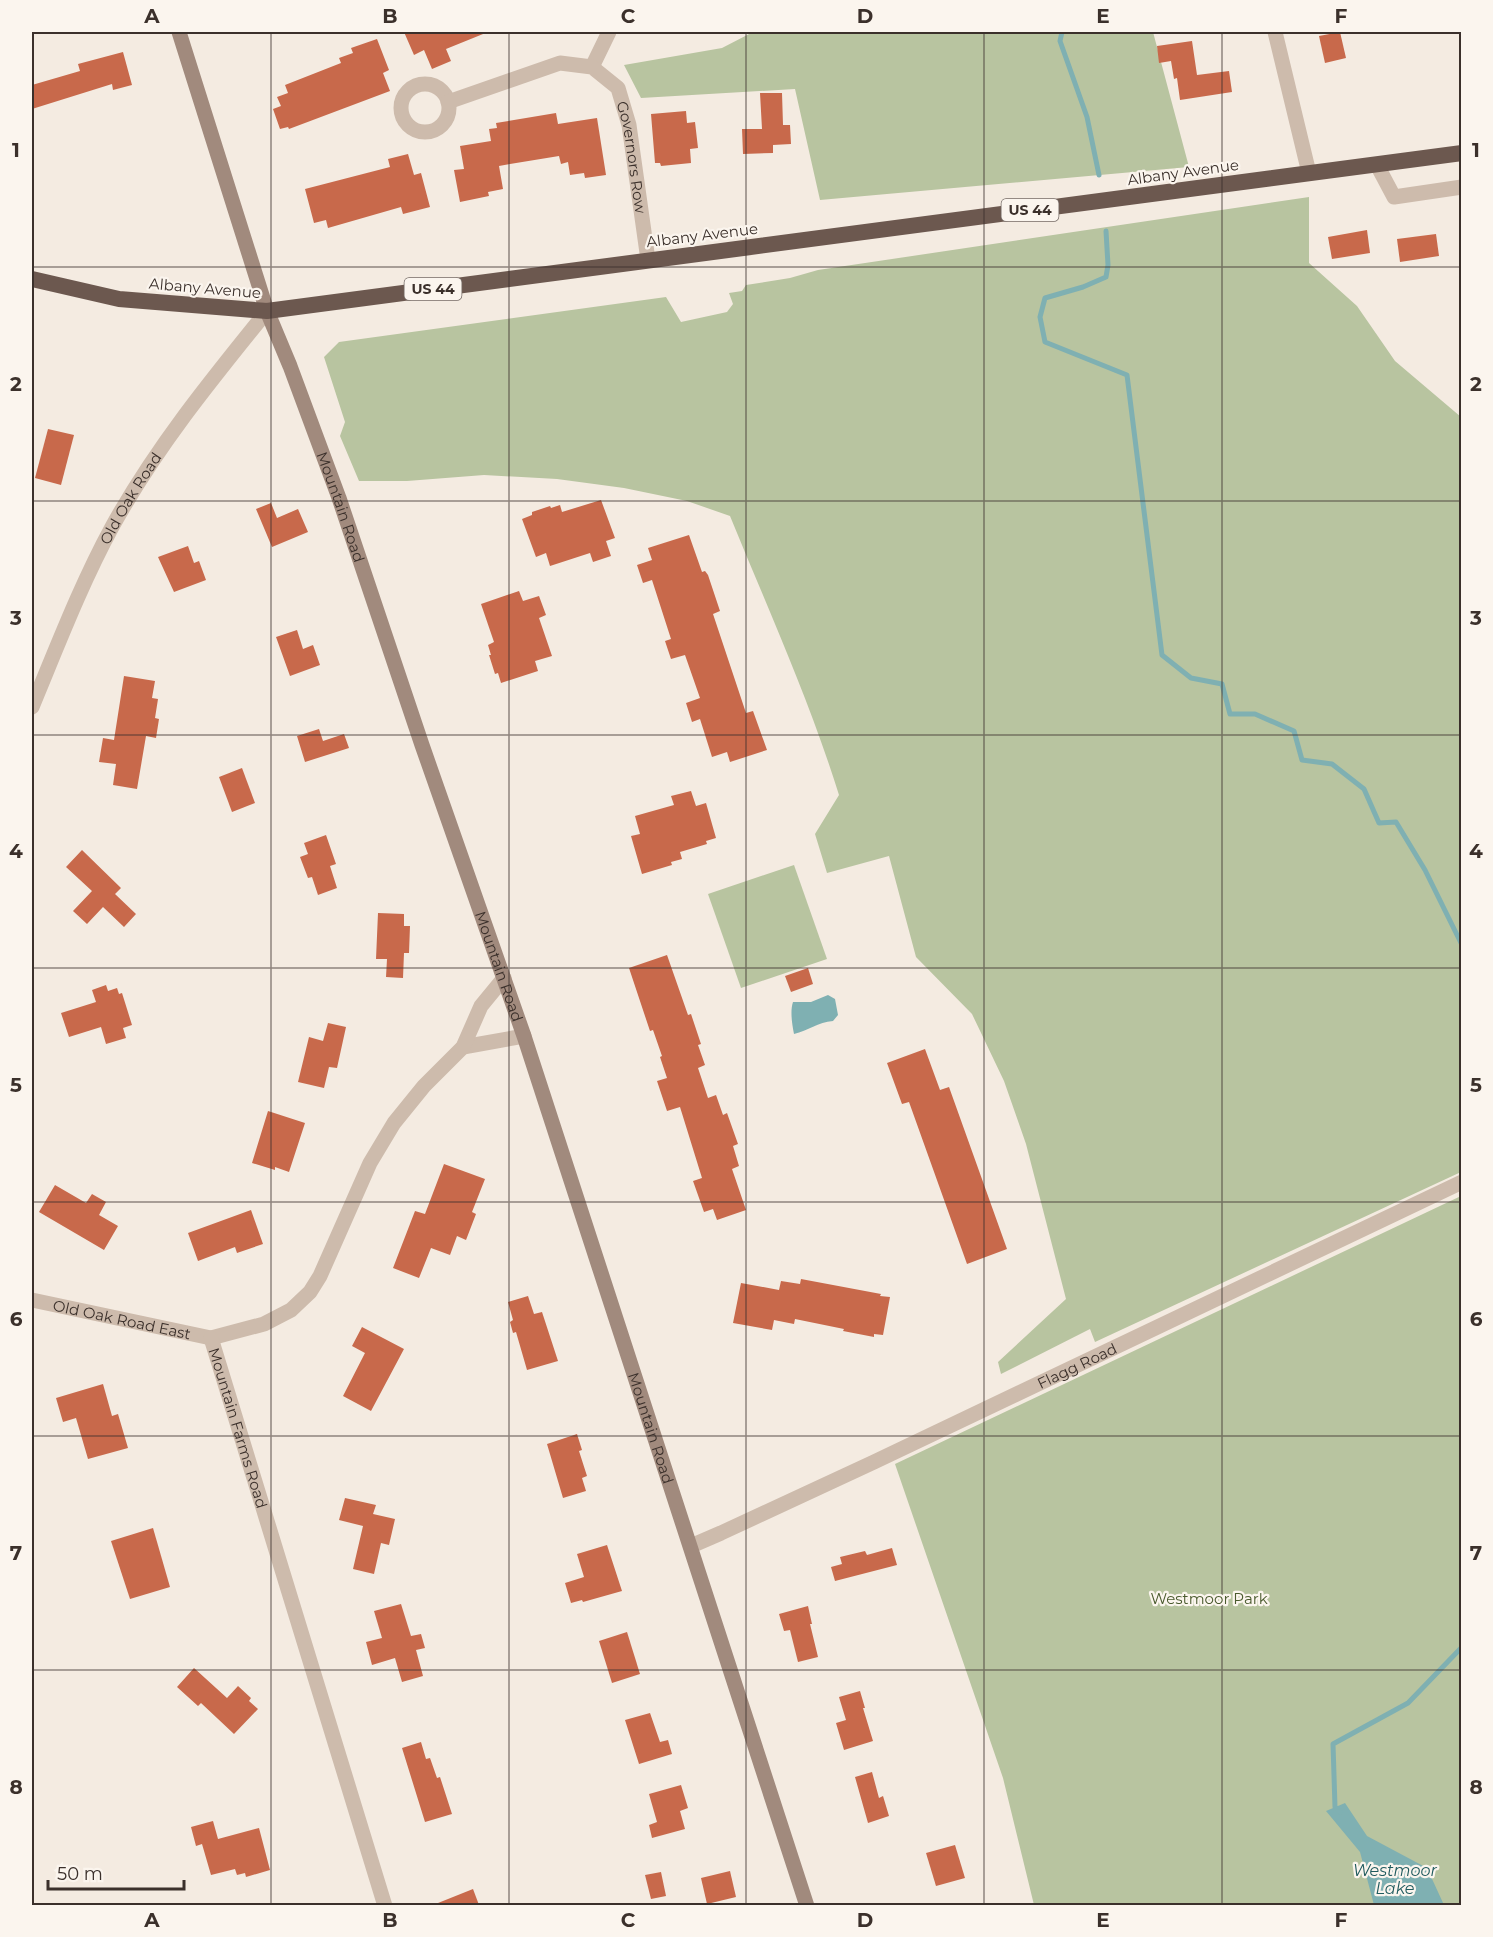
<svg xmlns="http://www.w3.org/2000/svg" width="1493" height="1937" font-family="Montserrat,sans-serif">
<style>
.green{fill:#b8c4a0}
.water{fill:#7fb0b2}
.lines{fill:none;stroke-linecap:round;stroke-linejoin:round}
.stream{stroke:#7fb0b2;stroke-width:5}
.building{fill:#c8694b}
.minor{stroke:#cdbbac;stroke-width:15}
.tertiary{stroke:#cdbbac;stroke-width:15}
.secondary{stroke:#a18a7d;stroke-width:15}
.trunk{stroke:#6c584f;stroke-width:16}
.grid{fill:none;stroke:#3b302b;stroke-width:1.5;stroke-opacity:0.55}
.labels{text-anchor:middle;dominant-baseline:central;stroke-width:4.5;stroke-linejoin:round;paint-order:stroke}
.shield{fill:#fbf5ee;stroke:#756b66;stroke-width:1.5}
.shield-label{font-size:14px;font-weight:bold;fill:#3b302b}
.street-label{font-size:15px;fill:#3b302b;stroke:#fbf5ee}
.park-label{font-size:15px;fill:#4a5a2e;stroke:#fbf5ee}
.water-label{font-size:16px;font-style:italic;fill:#1f5a5e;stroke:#fbf5ee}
.neatline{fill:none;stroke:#3b302b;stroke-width:2}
.grid-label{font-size:20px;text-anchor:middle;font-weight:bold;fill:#3b302b}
</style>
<rect width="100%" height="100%" fill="#f4ebe1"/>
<g class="green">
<polygon points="753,32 1153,32 1189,167 820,200 795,89 641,98 624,65 722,48"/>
<path d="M 1309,197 L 1309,263 L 1357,306 L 1395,361 L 1461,417 L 1461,1172 L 1095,1342 L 1090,1329 L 1001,1374 L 998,1362 L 1066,1299 L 1026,1144 L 1004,1081 L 972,1014 L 916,957 L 889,856 L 827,873 L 815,834 L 839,795 C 809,699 768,609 730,516 L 687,501 L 624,488 L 557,479 L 484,475 L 407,481 L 359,481 L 340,436 L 345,422 L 324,357 L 339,342 L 666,297 L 681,322 L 727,312 L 733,304 L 729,293 L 742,291 L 746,285 L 790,278 L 818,270 Z"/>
<polygon points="794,865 827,959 741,988 708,894"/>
<polygon points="1461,1196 1461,1905 1034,1905 1003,1778 895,1464"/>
</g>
<g class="water">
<path d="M 828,995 L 835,999 L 838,1015 L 833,1021 C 818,1022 808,1031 794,1034 C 792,1024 790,1011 793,1002 L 811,1002 Z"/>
<polygon points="1345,1803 1367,1836 1427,1868 1444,1905 1374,1905 1360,1852 1326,1811"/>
</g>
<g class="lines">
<g class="stream">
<polyline points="1062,32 1060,41 1087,117 1099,175"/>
<polyline points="1106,231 1108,265 1106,277 1083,287 1045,298 1040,317 1045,342 1127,375 1162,655 1191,678 1222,684 1230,714 1255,714 1294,731 1302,760 1332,764 1364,789 1379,823 1396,822 1425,870 1462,945"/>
<polyline points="1340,1812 1335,1807 1333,1744 1408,1703 1462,1647"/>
</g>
</g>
<g class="building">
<polygon points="404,32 488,32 446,49 451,61 432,69 424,50 414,55"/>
<polygon points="1340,32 1346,58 1325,63 1319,36"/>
<polygon points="377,39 389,70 383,73 390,91 289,129 288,127 280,129 273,109 281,106 277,97 288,93 285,85 341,63 339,58 353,53 351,48"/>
<polygon points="1192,41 1197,75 1229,71 1232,92 1180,100 1177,78 1174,79 1171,61 1159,63 1157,46"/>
<polygon points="123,52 132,85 113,90 112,84 32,109 32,85 80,71 78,64"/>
<polygon points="760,93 782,93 783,125 790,125 791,144 773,145 773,153 743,154 742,129 762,129"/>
<polygon points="686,111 687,123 695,122 698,148 690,149 691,163 661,166 660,163 655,163 651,114"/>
<polygon points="556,113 558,124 597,118 606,175 585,178 584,173 570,175 568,162 561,164 559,156 510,164 499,166 503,189 488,192 489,196 460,202 454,170 464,169 460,146 491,141 489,129 497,128 496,123"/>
<polygon points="408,154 414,175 421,173 430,207 403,214 401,207 328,228 326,220 314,223 305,189 390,167 388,159"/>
<polygon points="1367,230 1370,253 1332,259 1328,237"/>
<polygon points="1436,234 1439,256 1400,262 1397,239"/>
<polygon points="48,429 74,435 61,485 35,478"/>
<polygon points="601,500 615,538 606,541 611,556 593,562 590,553 550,566 546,553 536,557 522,519 532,515 532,512 550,506 551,508 560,505 562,512"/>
<polygon points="271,503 277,518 298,509 308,532 272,547 256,509"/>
<polygon points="689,535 702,572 705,571 708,575 720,611 713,614 746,713 753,711 767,750 730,762 727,752 712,757 700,719 692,722 686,703 700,698 685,655 671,659 665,641 671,639 652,580 643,583 637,565 652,560 648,548"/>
<polygon points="188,546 194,563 199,561 206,580 174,592 158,557"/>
<polygon points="519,591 523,601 539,596 546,615 539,618 552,656 535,661 538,671 501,683 498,673 495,674 489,655 491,655 488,645 494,642 481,604"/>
<polygon points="297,630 303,649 313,645 320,665 290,676 276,637"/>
<polygon points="124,676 155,681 152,698 158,699 155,718 159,719 156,738 146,736 137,789 113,785 116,764 99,762 103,738 114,740"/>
<polygon points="319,729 323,741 344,734 349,748 305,762 297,736"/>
<polygon points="242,768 255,803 232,812 219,777"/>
<polygon points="691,791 696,806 706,803 716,838 706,841 707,844 680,852 682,859 671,862 672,865 642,874 631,836 640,834 635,816 674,805 671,796"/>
<polygon points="326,835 336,864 330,866 337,888 318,895 312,877 308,878 300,857 308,854 304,843"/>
<polygon points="82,850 121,888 115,894 136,914 124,927 103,907 87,924 73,911 92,891 66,867"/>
<polygon points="378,913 404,914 404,926 410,926 409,953 404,953 403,978 386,977 387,959 376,959"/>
<polygon points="667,955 688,1015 691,1014 701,1044 698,1045 705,1065 698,1068 708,1098 716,1095 723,1115 727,1113 738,1144 733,1146 739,1166 732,1169 746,1210 717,1220 713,1209 704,1212 693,1181 702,1178 680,1107 667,1111 657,1081 667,1078 660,1057 662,1056 653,1030 650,1031 629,968"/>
<polygon points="808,968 813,984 791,992 785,976"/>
<polygon points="106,985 108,991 117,988 119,994 122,993 132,1025 123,1028 126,1038 106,1044 101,1027 69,1037 61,1013 96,1002 92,990"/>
<polygon points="328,1023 346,1027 337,1068 329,1067 324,1088 298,1082 309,1037 323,1041"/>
<polygon points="925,1049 940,1090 949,1087 1007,1249 967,1264 909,1102 902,1104 887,1063"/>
<polygon points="268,1111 305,1123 289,1172 275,1167 275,1170 252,1163"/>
<polygon points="444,1164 485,1179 472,1212 476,1214 466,1240 457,1236 450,1255 431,1248 419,1278 393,1268 415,1211 425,1214"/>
<polygon points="55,1185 86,1203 92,1194 106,1202 99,1215 118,1226 104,1250 39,1212"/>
<polygon points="251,1210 263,1244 237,1253 235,1247 198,1261 188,1233"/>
<polygon points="801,1279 881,1294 880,1296 890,1297 883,1335 874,1334 874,1337 843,1331 844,1329 795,1319 794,1324 774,1320 772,1330 733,1323 741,1283 779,1290 781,1281 800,1284"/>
<polygon points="528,1296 534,1314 542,1312 558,1361 527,1370 516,1332 513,1333 510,1322 513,1320 508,1302"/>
<polygon points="362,1327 404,1349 371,1411 343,1396 365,1353 352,1346"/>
<polygon points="103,1384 112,1416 118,1414 128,1448 88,1459 76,1418 63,1422 56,1398"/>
<polygon points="577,1434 582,1450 579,1451 587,1476 582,1478 586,1491 563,1498 547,1444"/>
<polygon points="345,1498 376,1505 373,1514 395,1519 389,1545 381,1543 374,1574 353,1569 363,1526 339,1520"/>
<polygon points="153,1528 170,1587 130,1599 111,1541"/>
<polygon points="607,1545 622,1591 583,1602 582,1600 571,1603 565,1583 584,1577 577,1554"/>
<polygon points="892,1548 897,1565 835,1581 831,1567 842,1564 840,1557 865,1551 867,1555"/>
<polygon points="401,1604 411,1636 421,1634 425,1648 416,1650 423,1676 402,1682 395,1658 372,1665 366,1642 382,1638 374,1611"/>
<polygon points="808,1606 812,1624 810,1624 818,1657 798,1662 790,1630 784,1631 779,1614"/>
<polygon points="627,1632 640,1674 612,1683 599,1641"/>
<polygon points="194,1668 227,1698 238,1686 251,1698 249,1701 258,1709 234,1734 201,1703 198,1706 177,1687"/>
<polygon points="860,1691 865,1708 863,1708 873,1741 844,1750 836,1723 846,1720 839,1697"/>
<polygon points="650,1713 660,1742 668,1740 672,1754 639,1764 625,1720"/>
<polygon points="421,1742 426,1759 430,1758 437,1778 440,1777 452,1814 425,1822 402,1748"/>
<polygon points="872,1772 879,1798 883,1796 889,1816 868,1823 855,1777"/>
<polygon points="681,1785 688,1808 680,1811 685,1829 652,1838 649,1825 657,1822 649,1794"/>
<polygon points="213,1821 218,1839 259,1828 270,1870 246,1877 245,1873 237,1875 235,1869 211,1875 202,1844 196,1846 191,1827"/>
<polygon points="955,1845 965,1878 936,1886 926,1853"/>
<polygon points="730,1871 736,1897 707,1904 701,1878"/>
<polygon points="661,1872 666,1896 651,1899 645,1875"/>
<polygon points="473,1889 479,1905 433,1905"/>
</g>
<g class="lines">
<g class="minor">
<polyline points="1275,32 1309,173"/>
<polyline points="592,67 609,32"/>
<circle cx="425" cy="108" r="24"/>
<path id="s1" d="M 448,102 L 560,63 L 592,67 L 618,88 L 629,125 L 648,260"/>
<polyline points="1377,165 1394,197 1462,187"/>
<path id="s2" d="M 32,707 C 57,647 81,584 112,527 C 155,449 211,380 267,311"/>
<polyline points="463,1047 524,1036"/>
<path id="s3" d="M 32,1300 L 211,1338 L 264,1324 L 291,1310 L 310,1292 L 320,1276 L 370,1163 L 394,1123 L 424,1086 L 463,1047 L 481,1006 L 504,978"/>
<path id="s4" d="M 211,1338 L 385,1906"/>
</g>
<path class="tertiary" id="s5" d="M 691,1546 L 721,1533 L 874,1462 L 1462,1182"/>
<path class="secondary" id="s6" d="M 179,32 L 267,311 L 290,366 L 339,498 L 422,745 L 524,1036 L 807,1906"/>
<polyline class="trunk" points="32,279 119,299 267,311 1462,153"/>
</g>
<path class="grid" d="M 271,32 L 271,1906M 509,32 L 509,1906M 746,32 L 746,1906M 984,32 L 984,1906M 1222,32 L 1222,1906M 32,267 L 1462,267M 32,501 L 1462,501M 32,735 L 1462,735M 32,968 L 1462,968M 32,1202 L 1462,1202M 32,1436 L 1462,1436M 32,1670 L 1462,1670"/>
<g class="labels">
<g class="shield">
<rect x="1001.5" y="199" width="57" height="22" rx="4.5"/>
<rect x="404.5" y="278" width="57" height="22" rx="4.5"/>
</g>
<g class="shield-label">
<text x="1030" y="210">US 44</text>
<text x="433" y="289">US 44</text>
</g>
<g class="street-label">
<text stroke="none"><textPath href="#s1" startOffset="255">Governors Row</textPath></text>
<text transform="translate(1183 172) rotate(-8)">Albany Avenue</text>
<text transform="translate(702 235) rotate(-7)">Albany Avenue</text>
<text transform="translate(205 288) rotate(5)">Albany Avenue</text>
<text stroke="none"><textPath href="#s2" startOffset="231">Old Oak Road</textPath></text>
<text stroke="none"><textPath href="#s6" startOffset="502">Mountain Road</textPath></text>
<text stroke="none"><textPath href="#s6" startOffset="988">Mountain Road</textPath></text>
<text stroke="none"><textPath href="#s3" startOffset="92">Old Oak Road East</textPath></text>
<text stroke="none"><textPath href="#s5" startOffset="426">Flagg Road</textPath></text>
<text stroke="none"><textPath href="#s6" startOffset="1474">Mountain Road</textPath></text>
<text stroke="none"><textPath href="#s4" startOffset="94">Mountain Farms Road</textPath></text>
</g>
<g class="park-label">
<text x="1209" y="1598">Westmoor Park</text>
</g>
<g class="water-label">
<text x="1395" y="1870">Westmoor<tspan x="1395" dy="18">Lake</tspan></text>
</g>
</g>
<rect width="1493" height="1937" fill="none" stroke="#fbf5ee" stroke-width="66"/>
<path d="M48 1880v9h136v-9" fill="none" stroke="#3b302b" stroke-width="3"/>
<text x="57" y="1880" font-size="18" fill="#3b302b" stroke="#fbf5ee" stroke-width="4.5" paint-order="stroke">50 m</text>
<rect x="33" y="33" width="1427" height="1871" class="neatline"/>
<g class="grid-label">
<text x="152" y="23">A</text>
<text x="390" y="23">B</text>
<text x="628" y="23">C</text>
<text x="865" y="23">D</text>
<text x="1103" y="23">E</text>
<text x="1341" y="23">F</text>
<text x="16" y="157">1</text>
<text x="1476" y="157">1</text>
<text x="16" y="391">2</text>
<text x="1476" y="391">2</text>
<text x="16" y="625">3</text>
<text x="1476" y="625">3</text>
<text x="16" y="858">4</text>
<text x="1476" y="858">4</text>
<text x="16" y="1092">5</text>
<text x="1476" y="1092">5</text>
<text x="16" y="1326">6</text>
<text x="1476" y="1326">6</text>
<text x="16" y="1560">7</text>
<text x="1476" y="1560">7</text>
<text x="16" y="1794">8</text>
<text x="1476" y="1794">8</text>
<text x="152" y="1927">A</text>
<text x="390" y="1927">B</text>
<text x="628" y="1927">C</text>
<text x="865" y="1927">D</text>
<text x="1103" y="1927">E</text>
<text x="1341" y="1927">F</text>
</g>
</svg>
